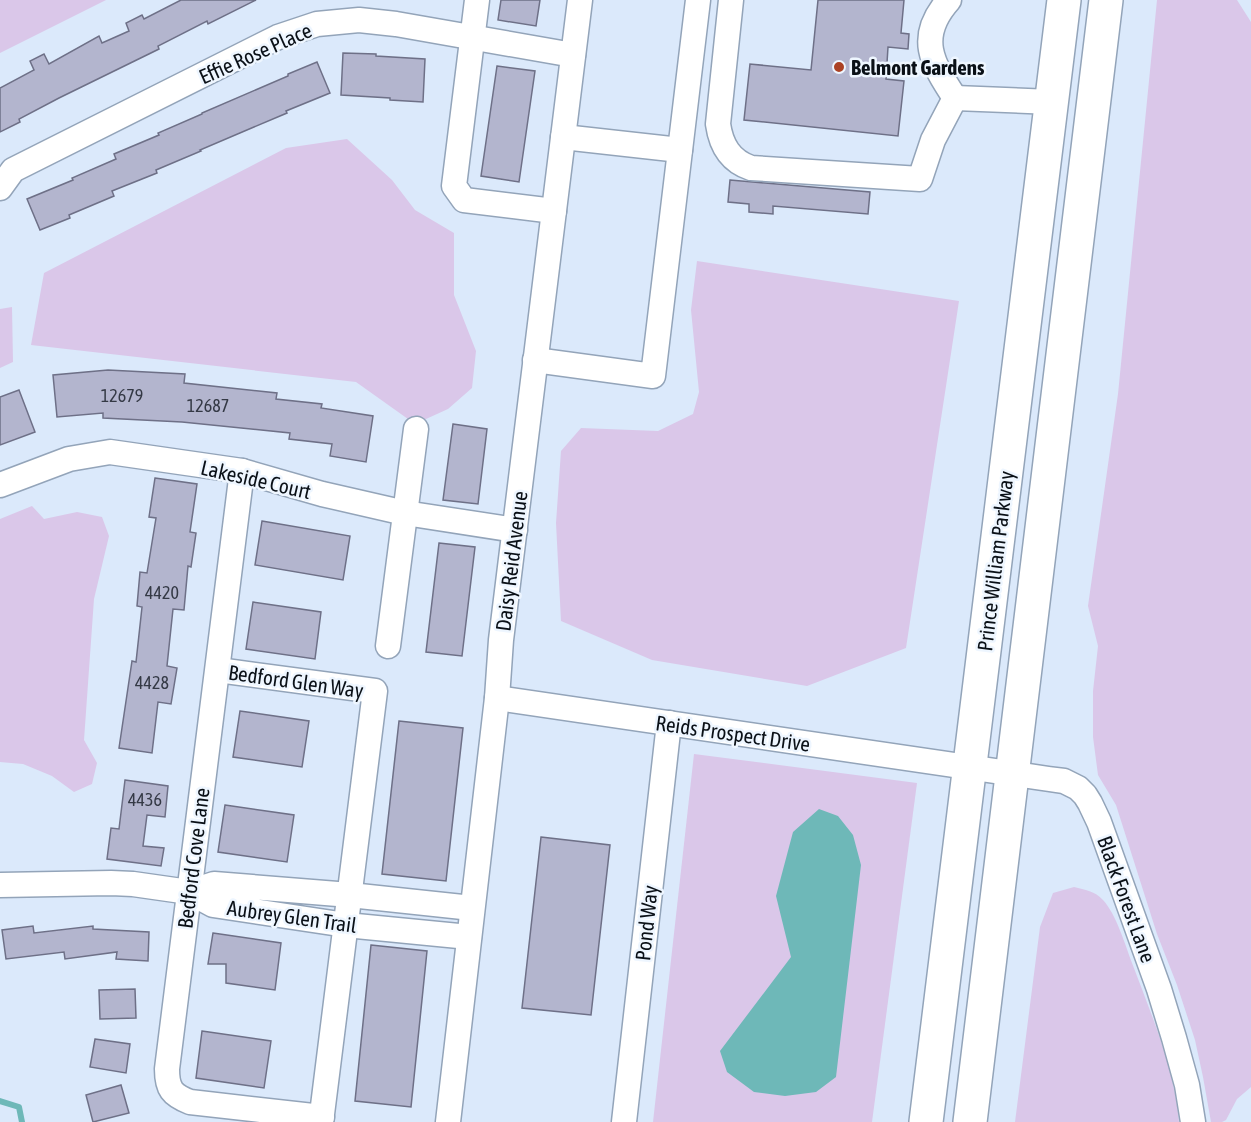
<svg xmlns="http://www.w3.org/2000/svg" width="1251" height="1122" font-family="'Asap Condensed',sans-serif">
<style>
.green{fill:#dac7e9}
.water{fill:#6eb8b8}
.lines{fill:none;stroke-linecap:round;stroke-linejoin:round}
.stream{stroke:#6eb8b8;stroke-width:6}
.building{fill:#b3b5ce;stroke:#6e7087;stroke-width:1.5}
.minor-casing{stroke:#93a4b9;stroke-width:27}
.highway-casing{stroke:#93a4b9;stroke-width:36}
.minor{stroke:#fff;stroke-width:24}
.highway{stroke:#fff;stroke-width:33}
.poi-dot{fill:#ab4225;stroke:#eef6ff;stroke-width:2}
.labels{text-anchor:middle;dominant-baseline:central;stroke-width:5;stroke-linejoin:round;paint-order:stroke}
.number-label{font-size:18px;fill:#343945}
.street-label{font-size:21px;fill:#0a1017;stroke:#eef6ff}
.poi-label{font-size:21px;font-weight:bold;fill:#0a1017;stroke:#eef6ff;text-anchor:start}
</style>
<rect width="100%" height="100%" fill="#dbe9fb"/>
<g class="green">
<polygon points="0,0 106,0 0,53"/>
<polygon points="1157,0 1237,0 1251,22 1251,1087 1237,1099 1226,1120 1222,1122 1211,1122 1203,1077 1195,1040 1177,985 1157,934 1116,805 1098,775 1093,737 1093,691 1098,646 1088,606 1118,394"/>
<polygon points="347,139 392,180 415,210 454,233 454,295 476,351 472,388 448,409 415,424 356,382 31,345 44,273 286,148"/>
<polygon points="697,261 959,301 906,648 807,686 652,660 561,621 556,523 561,451 581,428 658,431 693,414 699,392 691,310"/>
<polygon points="12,307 13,362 0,368 0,309"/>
<polygon points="32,506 44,519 77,512 102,517 109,536 94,599 84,740 97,763 92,784 74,792 52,776 23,764 0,762 0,519"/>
<polygon points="694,754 917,783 872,1122 653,1122"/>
<path d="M 1074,887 C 1085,890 1095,891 1103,900 C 1116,914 1125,944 1132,963 C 1151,1014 1174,1066 1179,1122 L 1015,1122 L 1040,927 L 1053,893 Z"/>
</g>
<polygon class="water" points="819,809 838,816 853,835 861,865 836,1077 816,1092 785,1096 754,1092 727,1072 720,1051 791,957 776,896 793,832"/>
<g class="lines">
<polyline class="stream" points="0,1101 19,1107 22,1122"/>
</g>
<g class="building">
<polygon points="181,0 256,0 208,24 207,21 158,46 159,49 59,98 19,119 20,122 0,132 0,88 34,70 30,61 44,54 49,64 99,36 102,43 129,31 126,23 142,15 144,19"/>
<polygon points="501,0 540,0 536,26 498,20"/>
<polygon points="818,0 904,0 901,33 909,34 908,49 888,47 886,79 904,81 898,136 744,120 750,64 811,70"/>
<polygon points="343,53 376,54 376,56 425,59 423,102 390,100 390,98 341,95"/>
<polygon points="317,62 330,93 286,111 287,113 200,150 201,151 156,170 157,173 112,191 114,196 69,215 70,218 40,230 27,199 73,180 72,178 116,159 114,154 159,135 158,133 202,114 202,113 288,76 288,74"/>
<polygon points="497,66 535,71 519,182 481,176"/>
<polygon points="730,180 870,192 868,214 773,206 773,214 749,212 749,204 728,202"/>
<polygon points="108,370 185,374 184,383 277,393 276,399 322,404 321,408 373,416 366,462 330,456 332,444 289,439 290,433 182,422 103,418 103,413 57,417 53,375"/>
<polygon points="19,390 35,432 0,445 0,397"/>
<polygon points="453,424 487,429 478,504 443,500"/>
<polygon points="155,478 197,484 190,532 196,533 191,567 188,566 184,610 173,609 167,666 177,668 171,704 158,702 152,753 119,748 132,661 136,662 142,607 137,606 140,572 147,573 156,518 149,517"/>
<polygon points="262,521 350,536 343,580 255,565"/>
<polygon points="439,543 475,547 462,656 426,652"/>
<polygon points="253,602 321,612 315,659 246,649"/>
<polygon points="240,711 309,721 302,767 233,757"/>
<polygon points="399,721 463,728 446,881 382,874"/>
<polygon points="125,780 168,786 165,817 147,815 143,846 164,848 161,866 107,859 111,828 119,829"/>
<polygon points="225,805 294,815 287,862 218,852"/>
<polygon points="541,837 610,845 591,1015 522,1008"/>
<polygon points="33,926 34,933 93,926 93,929 149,932 148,961 116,959 117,952 65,959 64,952 6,959 2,930"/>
<polygon points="213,933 281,943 275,990 226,983 226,964 208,964"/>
<polygon points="371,945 427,951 411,1107 355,1101"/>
<polygon points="135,989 136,1018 100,1019 99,990"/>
<polygon points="202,1031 271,1041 264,1088 196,1078"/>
<polygon points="95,1039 130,1044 126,1073 90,1067"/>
<polygon points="121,1085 129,1113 93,1122 86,1095"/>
</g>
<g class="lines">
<g class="minor-casing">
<g id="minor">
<polyline points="477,0 454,186 464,200 554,211"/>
<path d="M 731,0 L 718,124 C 721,145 730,161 751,168 L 920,179 L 933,140 L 955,98"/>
<path d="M 949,0 C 916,37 932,63 955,98"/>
<polyline points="955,98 1052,102"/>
<polyline points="563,137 680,150"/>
<polyline points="0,188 13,170 278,37 317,24 359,20 396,24 573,55"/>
<polyline points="535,360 653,376 698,0"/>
<path d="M 242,471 C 218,670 191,870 167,1069 C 167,1089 172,1095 190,1102 L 322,1117"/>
<polyline points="0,485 69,459 110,452 242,471 322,494 405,513 515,530"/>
<polyline points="388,646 416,429"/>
<polyline points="218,670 375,691 321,1122"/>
<polyline points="497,698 1049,779 1064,781 1078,788 1085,795 1090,803 1099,822 1159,989 1174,1038 1187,1085 1193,1122"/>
<polyline points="0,885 111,883 133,884 189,892"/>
<polyline points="469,937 346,925 213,905 189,892 214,884 350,895 472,908"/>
<polyline points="448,1122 497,698 501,640 580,0"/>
<polyline points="624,1122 669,723"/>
</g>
</g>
<g class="highway-casing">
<g id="highway">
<polyline points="926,1122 1064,0"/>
<polyline points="970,1122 1106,0"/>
</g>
</g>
<use href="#minor" class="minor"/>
<use href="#highway" class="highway"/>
</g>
<circle class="poi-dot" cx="839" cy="67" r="6"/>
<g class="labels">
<g class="number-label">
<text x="122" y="395">12679</text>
<text x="208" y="405">12687</text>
<text x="162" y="592">4420</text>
<text x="152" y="682">4428</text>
<text x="145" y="799">4436</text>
</g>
<g class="street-label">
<text transform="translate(255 53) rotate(-24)">Effie Rose Place</text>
<text transform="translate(256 479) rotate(13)">Lakeside Court</text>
<text transform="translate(511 561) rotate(-83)">Daisy Reid Avenue</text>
<text transform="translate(995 561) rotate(-83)">Prince William Parkway</text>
<text transform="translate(296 681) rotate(8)">Bedford Glen Way</text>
<text transform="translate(733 733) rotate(8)">Reids Prospect Drive</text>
<text transform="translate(193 858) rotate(-83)">Bedford Cove Lane</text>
<text transform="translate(1127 899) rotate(70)">Black Forest Lane</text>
<text transform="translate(292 916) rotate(8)">Aubrey Glen Trail</text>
<text transform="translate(646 923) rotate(-84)">Pond Way</text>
</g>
<g class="poi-label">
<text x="851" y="67">Belmont Gardens</text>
</g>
</g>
</svg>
